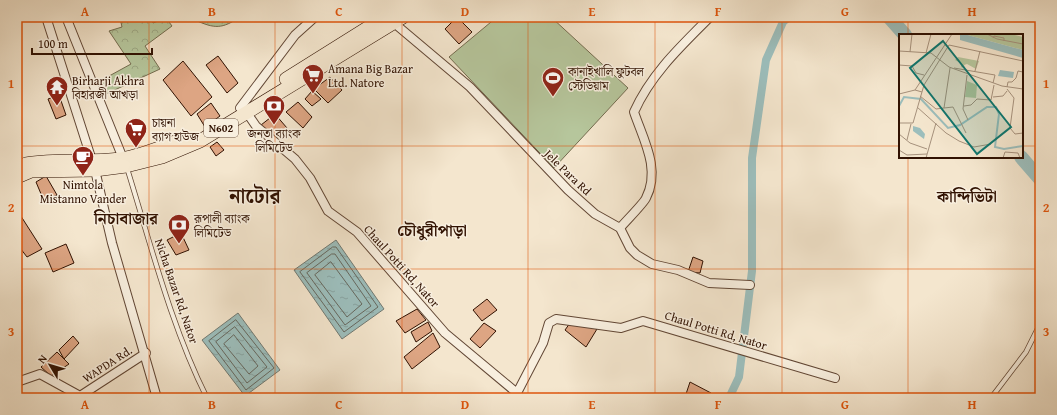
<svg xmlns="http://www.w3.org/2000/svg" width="1057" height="415" font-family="'Gentium Book Plus','Noto Serif Bengali',serif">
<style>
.forest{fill:url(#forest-crowns);stroke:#746c4f}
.pitch{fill:#b6c69c;stroke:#746c4f}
.water{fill:url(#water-ripples);stroke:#717972}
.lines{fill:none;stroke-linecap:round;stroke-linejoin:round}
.shore{stroke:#66685f;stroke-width:1}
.canal{stroke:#9cbebc;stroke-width:8}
.river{stroke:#9cbebc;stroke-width:14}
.building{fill:#dda583;stroke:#311202}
.service-casing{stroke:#624735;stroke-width:5.5}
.minor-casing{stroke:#624735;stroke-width:10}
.trunk-casing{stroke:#311202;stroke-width:14}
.service{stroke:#f8efdf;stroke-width:4}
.minor{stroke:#f8efdf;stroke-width:8}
.trunk{stroke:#f4e6ce;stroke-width:13}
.grid{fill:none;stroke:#df550c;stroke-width:1;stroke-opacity:0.55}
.labels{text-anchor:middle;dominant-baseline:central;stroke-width:3;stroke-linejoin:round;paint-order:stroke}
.shield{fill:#f8efdf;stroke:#6d5444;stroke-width:1}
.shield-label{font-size:11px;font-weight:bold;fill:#311202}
.poi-label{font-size:12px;fill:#311202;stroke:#f8efdf;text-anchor:start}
.street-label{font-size:12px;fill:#311202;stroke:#f8efdf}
.district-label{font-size:16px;font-weight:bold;fill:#311202;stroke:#f8efdf}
.town-label{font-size:20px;font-weight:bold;fill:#311202;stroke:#f8efdf}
.inset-river{fill:none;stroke:#9cbebc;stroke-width:2}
.inset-road{fill:none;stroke:#a6917c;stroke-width:1}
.view{fill:#0f766e;fill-opacity:0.15;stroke:#0f766e;stroke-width:2}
.inset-edge{fill:none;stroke:#311202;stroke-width:2}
.neatline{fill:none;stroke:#df550c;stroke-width:1.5}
.grid-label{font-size:13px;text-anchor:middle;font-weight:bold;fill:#df550c}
</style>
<defs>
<pattern id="forest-crowns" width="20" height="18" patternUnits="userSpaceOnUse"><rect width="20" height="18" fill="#b6c69c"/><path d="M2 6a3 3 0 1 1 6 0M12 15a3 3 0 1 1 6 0" fill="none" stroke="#9da985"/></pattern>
<pattern id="water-ripples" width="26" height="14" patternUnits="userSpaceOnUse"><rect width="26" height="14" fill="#9cbebc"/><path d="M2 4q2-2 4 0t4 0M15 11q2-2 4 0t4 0" fill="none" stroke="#87a2a0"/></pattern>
</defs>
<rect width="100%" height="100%" fill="#f4e6ce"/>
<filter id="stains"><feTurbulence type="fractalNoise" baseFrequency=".005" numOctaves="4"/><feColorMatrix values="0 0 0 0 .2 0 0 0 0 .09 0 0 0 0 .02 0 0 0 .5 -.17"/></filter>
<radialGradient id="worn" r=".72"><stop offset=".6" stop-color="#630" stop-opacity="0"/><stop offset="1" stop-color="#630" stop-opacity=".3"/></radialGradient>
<g class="forest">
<polygon points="108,17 151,17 153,23 166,18 172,26 145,46 160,69 106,94 100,81 131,64 109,31 122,27 120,18 110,19"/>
<path d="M 194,17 L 240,17 C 222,29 215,29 195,20 Z"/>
</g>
<polygon class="pitch" points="497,17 551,17 628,88 554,168 449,57"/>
<g class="water">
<polygon points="336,240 384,309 342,339 294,270"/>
<polygon points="238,313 280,370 245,396 202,340"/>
</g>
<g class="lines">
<g class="shore">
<polygon points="333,247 336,247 378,307 344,332 300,272"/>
<polygon points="332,254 335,254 371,306 345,325 307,273"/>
<polygon points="331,262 362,304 347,317 315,275"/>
<polygon points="236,320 274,368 246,390 209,341"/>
<polygon points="235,327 267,367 247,383 216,342"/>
<polygon points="234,335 258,366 249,374 224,344"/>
</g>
<polyline class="canal" points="729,398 739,377 752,271 752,158 766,60 783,22 789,17"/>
<g class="river">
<polyline points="889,17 905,35"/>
<polyline points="1021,157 1040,179"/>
</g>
</g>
<g class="building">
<polygon points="457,17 472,32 459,44 445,29"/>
<polygon points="218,56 238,83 227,93 206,65"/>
<polygon points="183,61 212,97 191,116 163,80"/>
<polygon points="330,77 342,90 328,103 314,89"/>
<polygon points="312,91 321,99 312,106 305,99"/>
<polygon points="59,95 66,115 56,119 48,99"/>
<polygon points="298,102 312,117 303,128 286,112"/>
<polygon points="211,103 220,116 205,127 197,114"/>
<polygon points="275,114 287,128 273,138 261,125"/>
<polygon points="217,142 224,150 216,156 210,147"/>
<polygon points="46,176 57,195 44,201 36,182"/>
<polygon points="17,210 42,249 27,257 17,244"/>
<polygon points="181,233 189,250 176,255 167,240"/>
<polygon points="66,244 74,263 53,272 45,253"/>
<polygon points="693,257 703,261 700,273 688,272"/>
<polygon points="487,299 497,310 482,321 473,310"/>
<polygon points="417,309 426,320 405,333 396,321"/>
<polygon points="428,322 432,331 416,342 411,332"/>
<polygon points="484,323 496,331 480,348 470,339"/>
<polygon points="570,323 597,329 586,347 565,330"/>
<polygon points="433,333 440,347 412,369 404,357"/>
<polygon points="73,336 79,343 64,359 59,350"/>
<polygon points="57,352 69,364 51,376 41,367"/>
<polygon points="690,382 711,393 710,398 696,398 686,394"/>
<polygon points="558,393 564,398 553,398"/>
</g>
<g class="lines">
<g class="service-casing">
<g id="service">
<path d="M 127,168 C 151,245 171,326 207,398"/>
<polyline points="991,398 1026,352 1040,324"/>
</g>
</g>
<g class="minor-casing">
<g id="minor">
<polyline points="46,17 95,170 112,243 157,398"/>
<polyline points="66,17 124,161"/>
<polyline points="394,23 470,87 568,190 595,214 620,228 630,248 637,255 652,264 678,270 709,283 750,285"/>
<polyline points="240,108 295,35 315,17"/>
<polyline points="247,113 256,126 295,159 310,178 328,211 357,232 445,333 517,393 543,343 549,323 556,319 621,328 643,321 835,378"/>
<path d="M 620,228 C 625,222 644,203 646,198 C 661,169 643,139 634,112 C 651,74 681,46 710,17"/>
<polyline points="17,382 40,374 80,396 146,353"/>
</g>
</g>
<g class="trunk-casing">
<g id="trunk">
<polyline points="286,79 385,17"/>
<path d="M 26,164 C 58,159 89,163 121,159 C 142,156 164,146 183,139"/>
<polyline points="17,177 31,171 95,170 126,166 162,157 200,141 403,17"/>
</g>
</g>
<use href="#service" class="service"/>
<use href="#minor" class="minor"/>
<use href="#trunk" class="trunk"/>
</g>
<path class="grid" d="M 149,17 L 149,398M 275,17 L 275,398M 402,17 L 402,398M 528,17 L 528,398M 655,17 L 655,398M 782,17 L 782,398M 908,17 L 908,35M 17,146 L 900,146M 1022,146 L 1040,146M 908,157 L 908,398M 17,269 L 1040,269"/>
<defs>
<g id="supermarket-pin" transform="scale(1.15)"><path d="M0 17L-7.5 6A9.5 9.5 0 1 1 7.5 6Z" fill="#8f2418" stroke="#f8efdf"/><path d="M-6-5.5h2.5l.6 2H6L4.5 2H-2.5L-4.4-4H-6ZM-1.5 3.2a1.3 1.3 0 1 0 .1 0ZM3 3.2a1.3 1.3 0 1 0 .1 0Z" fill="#fff"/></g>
<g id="stadium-pin" transform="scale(1.15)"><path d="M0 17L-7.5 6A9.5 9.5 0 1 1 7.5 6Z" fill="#8f2418" stroke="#f8efdf"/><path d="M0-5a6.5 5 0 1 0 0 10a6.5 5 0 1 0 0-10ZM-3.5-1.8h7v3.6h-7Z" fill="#fff"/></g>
<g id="temple-pin" transform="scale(1.15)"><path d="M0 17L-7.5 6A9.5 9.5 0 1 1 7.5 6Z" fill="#8f2418" stroke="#f8efdf"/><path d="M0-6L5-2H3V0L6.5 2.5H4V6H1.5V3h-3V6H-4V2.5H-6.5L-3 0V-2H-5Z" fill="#fff"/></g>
<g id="bank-pin" transform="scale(1.15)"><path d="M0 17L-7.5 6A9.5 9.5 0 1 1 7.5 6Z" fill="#8f2418" stroke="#f8efdf"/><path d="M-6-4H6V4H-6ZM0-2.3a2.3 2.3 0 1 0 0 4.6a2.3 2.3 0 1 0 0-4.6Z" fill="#fff"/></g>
<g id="cafe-pin" transform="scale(1.15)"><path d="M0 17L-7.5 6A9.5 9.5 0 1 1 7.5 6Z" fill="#8f2418" stroke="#f8efdf"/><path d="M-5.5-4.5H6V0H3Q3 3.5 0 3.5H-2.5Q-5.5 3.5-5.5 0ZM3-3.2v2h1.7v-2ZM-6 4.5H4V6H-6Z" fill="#fff"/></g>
</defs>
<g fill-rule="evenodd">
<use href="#supermarket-pin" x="313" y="75"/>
<use href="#stadium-pin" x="553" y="78"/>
<use href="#temple-pin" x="57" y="87"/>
<use href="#bank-pin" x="274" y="106"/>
<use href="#supermarket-pin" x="136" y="129"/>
<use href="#cafe-pin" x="83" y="157"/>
<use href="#bank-pin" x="179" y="225"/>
</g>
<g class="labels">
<rect class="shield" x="204" y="119" width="34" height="18" rx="3"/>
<g class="shield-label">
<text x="221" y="128">N602</text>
</g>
<g class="poi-label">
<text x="328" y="68">Amana Big Bazar<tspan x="328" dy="14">Ltd. Natore</tspan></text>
<text x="568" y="71">কানাইখালি ফুটবল<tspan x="568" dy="14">স্টেডিয়াম</tspan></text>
<text x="72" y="80">Birharji Akhra<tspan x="72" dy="14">বিহারজী আখড়া</tspan></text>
<text x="152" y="122">চায়না<tspan x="152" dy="14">ব্যাগ হাউজ</tspan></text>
<text x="274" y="133" text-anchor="middle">জনতা ব্যাংক<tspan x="274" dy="14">লিমিটেড</tspan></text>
<text x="83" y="184" text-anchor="middle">Nimtola<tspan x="83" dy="14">Mistanno Vander</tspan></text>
<text x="194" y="218">রূপালী ব্যাংক<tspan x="194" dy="14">লিমিটেড</tspan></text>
</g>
<g class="street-label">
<text transform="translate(568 172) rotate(44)">Jele Para Rd</text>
<text transform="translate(402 266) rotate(48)">Chaul Potti Rd, Nator</text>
<text transform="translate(177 291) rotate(71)">Nicha Bazar Rd, Nator</text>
<text transform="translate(716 330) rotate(17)">Chaul Potti Rd, Nator</text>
<text transform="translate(107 364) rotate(-33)">WAPDA Rd.</text>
</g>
<g class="district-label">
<text x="967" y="196">কান্দিভিটা</text>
<text x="126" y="218">নিচাবাজার</text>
<text x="432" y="230">চৌধুরীপাড়া</text>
</g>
<g class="town-label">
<text x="255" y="195">নাটোর</text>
</g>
</g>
<g transform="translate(899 34)">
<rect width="124" height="124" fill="#f4e6ce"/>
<path d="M 65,0 L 112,0 L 124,3 L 124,16 ZM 59,23 L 80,27 L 77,35 L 68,30 L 65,31 L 66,34 L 62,33 L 63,30 L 56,26 Z" fill="#b6c69c"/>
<path d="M 68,47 L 78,51 L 77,64 L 66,63 Z" fill="#b6c69c"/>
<path d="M 65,0 L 124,16 L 124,24 L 61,6 L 61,1 ZM 101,36 L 115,38 L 114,44 L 99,42 ZM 14,92 L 21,94 L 26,100 L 25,105 L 14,97 Z" fill="#9cbebc"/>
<path class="inset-river" d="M 0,72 L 5,63 L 22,65 L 49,94 L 61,91 L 88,73 L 97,73 L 100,80M 100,80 L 96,113 L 105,115 L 124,112"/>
<path class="inset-road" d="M 88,0 L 98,5 L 124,10M 94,4 L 95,2 L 105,4 L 105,7M 0,17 L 32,19 L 50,33 L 103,52 L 124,55M 11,18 L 13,0M 27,19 L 32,0M 0,31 L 13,32 L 17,39 L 25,41M 51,34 L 45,74 L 54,73 L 67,99M 55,34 L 96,41 L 94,49M 76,37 L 81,17M 68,41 L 64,75 L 69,86M 108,53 L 109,48 L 113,48 L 117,44 L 119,37 L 124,38M 108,55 L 115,64 L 111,94 L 116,100 L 124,99M 16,56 L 53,0M 0,60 L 16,56 L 23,58M 21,62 L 37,75 L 45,74M 94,63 L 104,62 L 108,57M 65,72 L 72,71 L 78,65 L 92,66 L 95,51M 18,73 L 47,99 L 60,107 L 75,113 L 92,110M 0,89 L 14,89 L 25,51 L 50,11 L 124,27M 0,100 L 11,109 L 28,115M 8,106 L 12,90M 0,116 L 8,121 L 28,120M 27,124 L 37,89M 104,124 L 106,118 L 119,119 L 121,124"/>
<path class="view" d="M 44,7 L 112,93 L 78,120 L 11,34 Z"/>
<rect width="124" height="124" class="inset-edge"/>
</g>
<rect width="1057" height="415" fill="none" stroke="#f4e6ce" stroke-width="44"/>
<g transform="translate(50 365) rotate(308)" stroke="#f8efdf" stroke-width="3" paint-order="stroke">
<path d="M0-3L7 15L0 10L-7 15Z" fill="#311202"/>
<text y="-6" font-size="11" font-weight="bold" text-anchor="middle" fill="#311202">N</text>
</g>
<path d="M32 48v6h120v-6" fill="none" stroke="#311202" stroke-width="2"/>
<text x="38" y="48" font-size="12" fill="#311202" stroke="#f8efdf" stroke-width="3" paint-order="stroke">100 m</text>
<rect x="22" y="22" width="1013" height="371" class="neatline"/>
<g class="grid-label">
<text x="85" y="16">A</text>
<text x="212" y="16">B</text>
<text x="339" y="16">C</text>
<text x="465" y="16">D</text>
<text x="592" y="16">E</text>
<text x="718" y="16">F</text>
<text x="845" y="16">G</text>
<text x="972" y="16">H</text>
<text x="11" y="88">1</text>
<text x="1046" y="88">1</text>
<text x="11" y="212">2</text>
<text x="1046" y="212">2</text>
<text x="11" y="336">3</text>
<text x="1046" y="336">3</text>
<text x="85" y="409">A</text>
<text x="212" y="409">B</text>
<text x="339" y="409">C</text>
<text x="465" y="409">D</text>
<text x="592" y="409">E</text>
<text x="718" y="409">F</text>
<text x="845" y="409">G</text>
<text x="972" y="409">H</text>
</g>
<rect width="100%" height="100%" filter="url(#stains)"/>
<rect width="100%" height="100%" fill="url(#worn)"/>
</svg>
